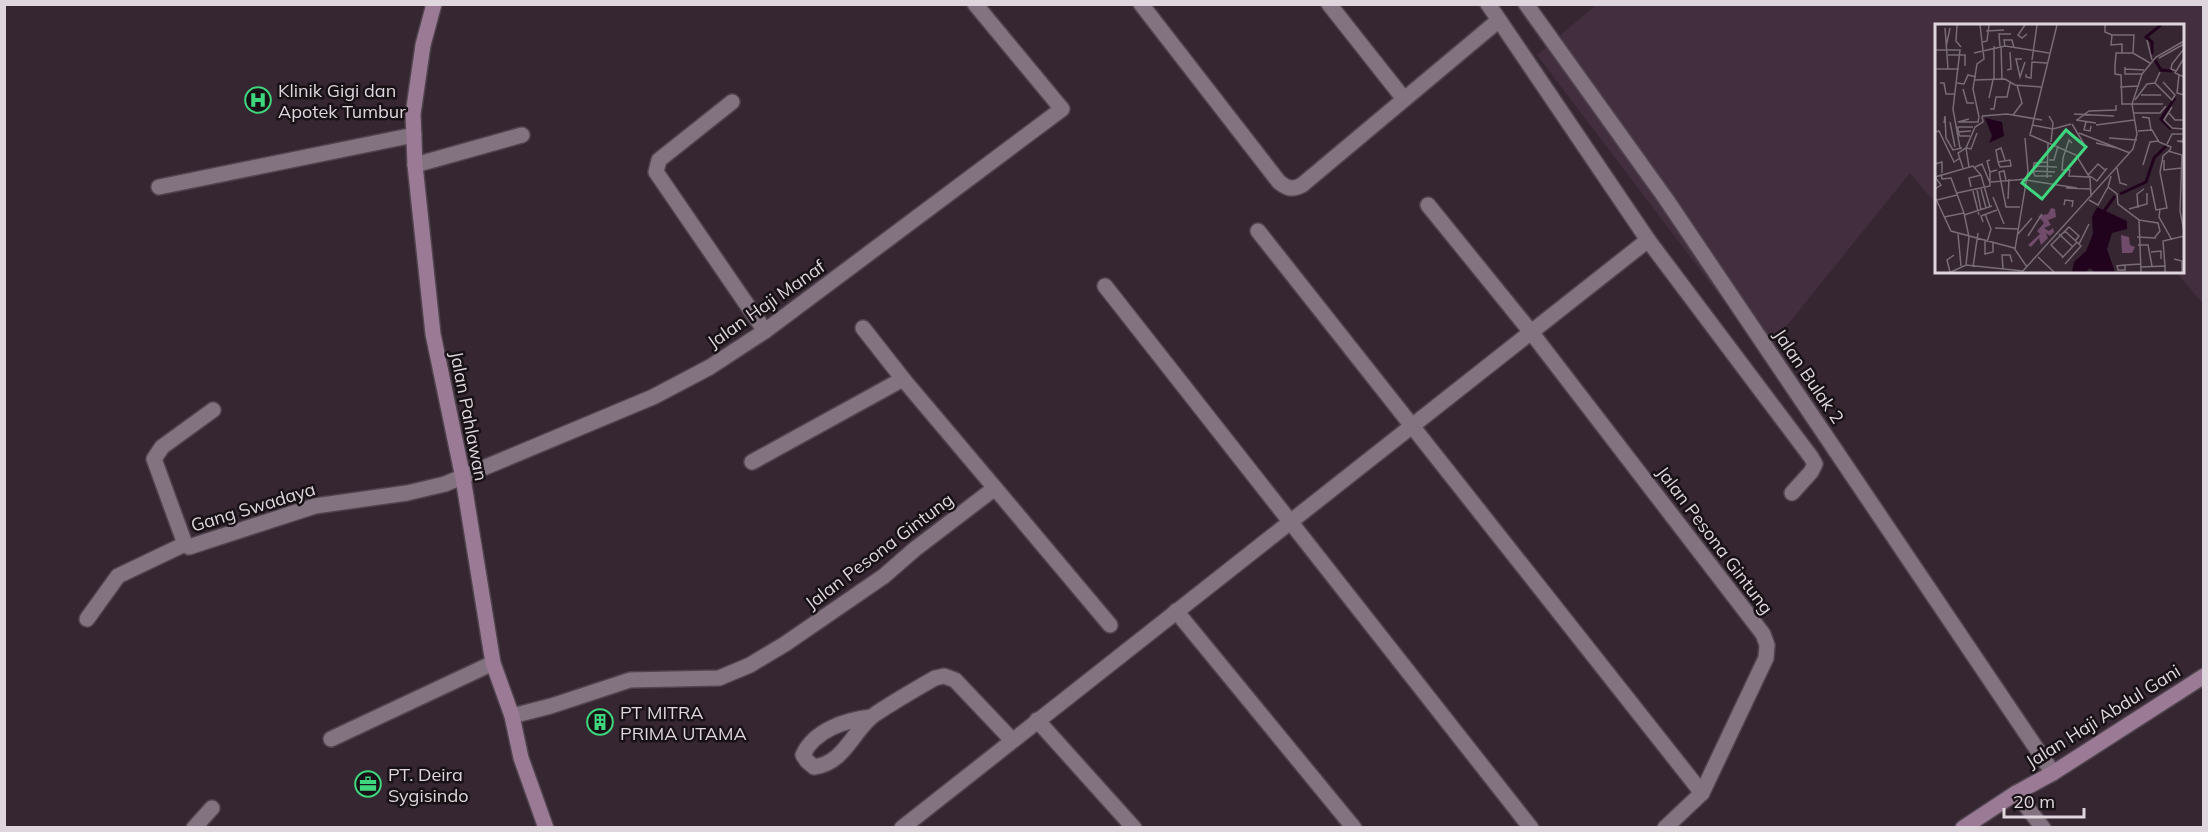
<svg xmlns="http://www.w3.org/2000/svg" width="2208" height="832" font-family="Mulish,sans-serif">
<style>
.built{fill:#422e3e}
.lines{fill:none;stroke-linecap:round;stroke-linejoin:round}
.street-casing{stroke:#4f434d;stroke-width:18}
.secondary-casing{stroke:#4f434d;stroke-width:18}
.street{stroke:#837280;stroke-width:15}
.secondary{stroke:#9a7a95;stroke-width:15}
.labels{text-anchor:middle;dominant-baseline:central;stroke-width:5;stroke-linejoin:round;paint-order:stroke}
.poi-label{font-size:18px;fill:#dfd6dd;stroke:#181217;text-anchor:start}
.street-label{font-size:18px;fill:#dfd6dd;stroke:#181217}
.inset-river{fill:none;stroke:#22031e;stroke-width:3}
.inset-road{fill:none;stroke:#796c76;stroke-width:1.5}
.view{fill:#3fd77d;fill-opacity:0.15;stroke:#3fd77d;stroke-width:3}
.inset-edge{fill:none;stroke:#dfd6dd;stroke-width:3}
</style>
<rect width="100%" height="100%" fill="#352632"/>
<polygon class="built" points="1596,5 2203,5 2203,304 2176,272 2182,272 2182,26 1936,26 1936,204 1910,173 1764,354 1537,55"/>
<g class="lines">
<g class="street-casing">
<g id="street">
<path d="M 1141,4 L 1279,182 C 1288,189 1292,190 1302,185 L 1499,20 L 1488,4"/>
<polyline points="1329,4 1404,99"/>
<polyline points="1526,4 1666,199 2053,773"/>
<polyline points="1499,20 1648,240 1811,457 1815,464 1811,472 1792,493"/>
<polyline points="732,102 659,160 656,172 765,331"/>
<polyline points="415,165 522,135"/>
<polyline points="159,187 414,135"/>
<polyline points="1428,205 1531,332 1763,634 1767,645 1766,658 1702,793 1665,828"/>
<polyline points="1258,231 1702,793"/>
<polyline points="1105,286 1531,828"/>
<polyline points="863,328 903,379"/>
<polyline points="213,410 162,447 154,459 185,544 189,547 315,506 407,493 445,484 653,397 710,367 765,331 1062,109 975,4"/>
<polyline points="752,462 903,379 995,488"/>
<polyline points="1176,611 1354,828"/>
<polyline points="87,619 118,576 185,544"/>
<polyline points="512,716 551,706 630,680 719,678 750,665 785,644 884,576 915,549 995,488 1110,625"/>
<path d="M 871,717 C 846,720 814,730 803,755 L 807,761 L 814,767 C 845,763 853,730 874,715 C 893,702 914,690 935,678 L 944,676 L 955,680 L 1012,740"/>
<polyline points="1037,720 1134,828"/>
<polyline points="331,739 493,663"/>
<polyline points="2016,793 2043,828"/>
<polyline points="194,828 212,808"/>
<polyline points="902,828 1648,240"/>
</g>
</g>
<g class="secondary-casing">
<g id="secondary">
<polyline points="434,4 423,45 413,114 415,165 433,334 463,478 493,663 512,716 521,758 546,828"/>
<polyline points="1963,828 2016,793 2053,773 2204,676"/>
</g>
</g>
<use href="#street" class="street"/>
<use href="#secondary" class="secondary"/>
</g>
<defs>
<g id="hospital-ring" transform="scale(1.35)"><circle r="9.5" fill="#181217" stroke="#3fd77d" stroke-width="1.5"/><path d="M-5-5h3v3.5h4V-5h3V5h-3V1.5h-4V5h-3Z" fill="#3fd77d"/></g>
<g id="building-ring" transform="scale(1.35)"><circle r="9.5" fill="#181217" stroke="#3fd77d" stroke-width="1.5"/><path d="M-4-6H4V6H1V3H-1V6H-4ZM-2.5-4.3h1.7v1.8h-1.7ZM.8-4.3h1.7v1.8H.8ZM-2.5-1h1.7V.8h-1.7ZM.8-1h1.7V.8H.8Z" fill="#3fd77d"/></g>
<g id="office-ring" transform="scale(1.35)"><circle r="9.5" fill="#181217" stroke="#3fd77d" stroke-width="1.5"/><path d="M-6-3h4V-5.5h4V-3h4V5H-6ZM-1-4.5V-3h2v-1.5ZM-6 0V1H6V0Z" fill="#3fd77d"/></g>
</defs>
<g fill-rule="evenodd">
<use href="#hospital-ring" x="258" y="100"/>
<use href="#building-ring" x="600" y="722"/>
<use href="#office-ring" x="368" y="784"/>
</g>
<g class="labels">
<g class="poi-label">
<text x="278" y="90">Klinik Gigi dan<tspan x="278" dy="21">Apotek Tumbur</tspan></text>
<text x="620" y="712">PT MITRA<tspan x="620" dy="21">PRIMA UTAMA</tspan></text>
<text x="388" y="774">PT. Deira<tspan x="388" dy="21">Sygisindo</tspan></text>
</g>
<g class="street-label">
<text transform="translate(766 304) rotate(-35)">Jalan Haji Manaf</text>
<text transform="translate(1809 376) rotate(56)">Jalan Bulak 2</text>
<text transform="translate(469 416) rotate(79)">Jalan Pahlawan</text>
<text transform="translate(253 507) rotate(-17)">Gang Swadaya</text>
<text transform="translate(1715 540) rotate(53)">Jalan Pesona Gintung</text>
<text transform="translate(879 551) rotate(-37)">Jalan Pesona Gintung</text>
<text transform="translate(2103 716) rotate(-32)">Jalan Haji Abdul Gani</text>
</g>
</g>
<g transform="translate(1935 24)">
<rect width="249" height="249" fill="#352632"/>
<path d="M 116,184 L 120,185 L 121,193 L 113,196 L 116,201 L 109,204 L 114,207 L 118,204 L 119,208 L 115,212 L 111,209 L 113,214 L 106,221 L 104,214 L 96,223 L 93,221 L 105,210 L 102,207 L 109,199 L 103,192 L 113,190 ZM 186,211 L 194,213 L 195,221 L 200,223 L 197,229 L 187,229 Z" fill="#714b6a"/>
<path d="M 50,94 L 67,98 L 69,112 L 54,119 L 57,112 ZM 162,183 L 192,197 L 192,205 L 177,209 L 172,225 L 180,248 L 159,248 L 155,244 L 151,248 L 137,248 L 139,238 L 151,227 L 158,210 L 157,193 Z" fill="#22031e"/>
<path class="inset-river" d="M 217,30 L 217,18 L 211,13 L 226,1M 220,36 L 226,46 L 237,47M 236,105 L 226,95 L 240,74M 185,170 L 211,158 L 219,134 L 231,122M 169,187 L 180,172"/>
<path class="inset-road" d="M 22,1 L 21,17 L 26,23M 90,1 L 83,11 L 87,14 L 92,10M 122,1 L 95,111 L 141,131 L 155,154 L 156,173M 170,1 L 170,8 L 177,11 L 199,11 L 198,29M 10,4 L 13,45M 51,7 L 69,6M 177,11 L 176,21 L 187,20 L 187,29 L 181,29 L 180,42 L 180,50 L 186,51 L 187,80M 212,16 L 217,36M 48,18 L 52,17 L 54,1M 65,22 L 64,10 L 76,10M 66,22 L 67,55M 70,22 L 69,16 L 77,16 L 79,24M 11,23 L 15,4M 0,26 L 25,26 L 18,85 L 25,124M 39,29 L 70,22 L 114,29M 187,29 L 198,29 L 215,39M 13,31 L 30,31 L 30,42M 224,34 L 249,20M 249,34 L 240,49 L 249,53M 87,35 L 81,35 L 85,53 L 90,38M 97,36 L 102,1M 190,43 L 190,50 L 207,50M 0,45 L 24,45M 190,45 L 209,46M 72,46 L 76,45 L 75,28M 241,47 L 236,45 L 237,40 L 248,26M 225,48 L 220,59 L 237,76 L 240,71 L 228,58M 91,50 L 91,53 L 96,54 L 97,38 L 112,39M 244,51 L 242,69 L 249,71M 59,55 L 59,22M 40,56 L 70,55 L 80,61 L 106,63M 5,59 L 9,59 L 11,70 L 20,70M 22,59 L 29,60 L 33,51 L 41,53M 185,63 L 203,62M 28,65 L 32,79 L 39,79M 206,71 L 226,71M 54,74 L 58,56M 200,76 L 212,60 L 220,59M 186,80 L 228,80M 237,83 L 229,96 L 237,104 L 249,105M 55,85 L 59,85 L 61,73 L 72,73 L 75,59M 233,88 L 240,96 L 249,96M 198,89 L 225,89 L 231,82M 139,90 L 179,92M 78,91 L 87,79 L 82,61M 47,92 L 72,90 L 107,96M 114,92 L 118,99 L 116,118M 44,93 L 38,65 L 42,40 L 49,35 L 45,1M 207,93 L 214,94 L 216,106M 34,95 L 23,98 L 43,98 L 44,93M 141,96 L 161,99M 142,96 L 154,87 L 181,86 L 181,81M 151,97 L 149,106 L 155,107 L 156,102M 15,98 L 20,123M 9,99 L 10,92 L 11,114 L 18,126 L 27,124M 137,100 L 149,120M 97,101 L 118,105 L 136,100M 161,101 L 199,96M 203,107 L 217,106 L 224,118 L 236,123 L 235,126M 0,108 L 4,107 L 19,138 L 25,134M 23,108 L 23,103 L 38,103M 144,109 L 195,129M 35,112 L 25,112 L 23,108 L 36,107M 174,114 L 202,116M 248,117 L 242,117 L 248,118 L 248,117 L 249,110 L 249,100M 161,119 L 182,124M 232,120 L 237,110 L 249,110M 31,124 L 36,125 L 42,109M 31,124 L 34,143M 233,127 L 247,131 L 245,187 L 249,207M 55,136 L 52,137 L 55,148 L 62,146M 114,136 L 119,136 L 123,122M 229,136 L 229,146 L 246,144M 63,138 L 75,136 L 76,142 L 65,143 L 63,138 L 61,126 L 66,124 L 70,136M 113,138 L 99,139 L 98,147 L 100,152 L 117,152M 0,140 L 7,138 L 7,149M 208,141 L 215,118 L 223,117M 98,142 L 122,143M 40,143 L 47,140 L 55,159M 28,144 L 23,129 L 31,124 L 40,103 L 48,98 L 47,92M 182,144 L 185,159 L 192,161M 135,145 L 134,152 L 154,153M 135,146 L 127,146 L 128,134 L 134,116 L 137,119M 98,147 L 120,148M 6,150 L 7,155 L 16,154 L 29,189 L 34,213 L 31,241M 153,151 L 163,140 L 170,146M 155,152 L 162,157 L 172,144M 176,152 L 173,163 L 182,170 L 183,180 L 204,196 L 206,248M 112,154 L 113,118M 71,156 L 69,147 L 64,148 L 71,183 L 85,183M 91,156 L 142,164M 56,158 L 92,155M 216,162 L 221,186 L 232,184 L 225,148 L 228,132 L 235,126M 36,163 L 34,154 L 46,151M 131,164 L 155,165M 0,165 L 6,161 L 0,153 L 38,142 L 46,151 L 55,183M 46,165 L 51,184M 42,166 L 46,186M 38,167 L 44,191M 22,169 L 55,162 L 55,148M 0,173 L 16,207 L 79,224 L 92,243M 58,173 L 69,200M 73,175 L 74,155M 2,176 L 22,171M 154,176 L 163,181 L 173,163M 129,181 L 130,176 L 138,177 L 137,183M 203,184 L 202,170 L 209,165M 194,185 L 212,180 L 212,169M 225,185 L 224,193 L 237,216M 50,190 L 56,205 L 52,218M 29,191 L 57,182M 9,193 L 29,189M 204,196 L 223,199 L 225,207 L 220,213M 48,198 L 46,192 L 62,186M 60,204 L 83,205M 130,207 L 146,222 L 130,240M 23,210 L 26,242M 83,210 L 97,194M 124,210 L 138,223M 93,212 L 107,190M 202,213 L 221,214M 50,217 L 50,230 L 58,228 L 58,219M 144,220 L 154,200M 203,221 L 213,221 L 217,242M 80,225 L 93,147 L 90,114M 216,228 L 226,227 L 226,235M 103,233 L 119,248M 128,233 L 116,221 L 134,203 L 144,212 L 140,217M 127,234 L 142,218M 239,235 L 247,237 L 247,248M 190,241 L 190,246 L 183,246 L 182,242 L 190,241 L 206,240M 230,242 L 228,217 L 249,212M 38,243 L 43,209M 206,243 L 230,242 L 230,248M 68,245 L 67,231 L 75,231 L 77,238M 15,248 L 12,236 L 19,231M 16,248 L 31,241 L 88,247M 87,248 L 198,125 L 202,110 L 197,80 L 207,50 L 221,33 L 249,17"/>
<path class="view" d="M 131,106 L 151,123 L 107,175 L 87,159 Z"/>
<rect width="249" height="249" class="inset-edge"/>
</g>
<rect width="2208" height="832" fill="none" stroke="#dfd6dd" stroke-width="12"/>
<path d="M2004 808v9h80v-9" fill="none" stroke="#dfd6dd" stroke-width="3"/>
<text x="2013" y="808" font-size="18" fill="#dfd6dd" stroke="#181217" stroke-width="4.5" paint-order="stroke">20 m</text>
</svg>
